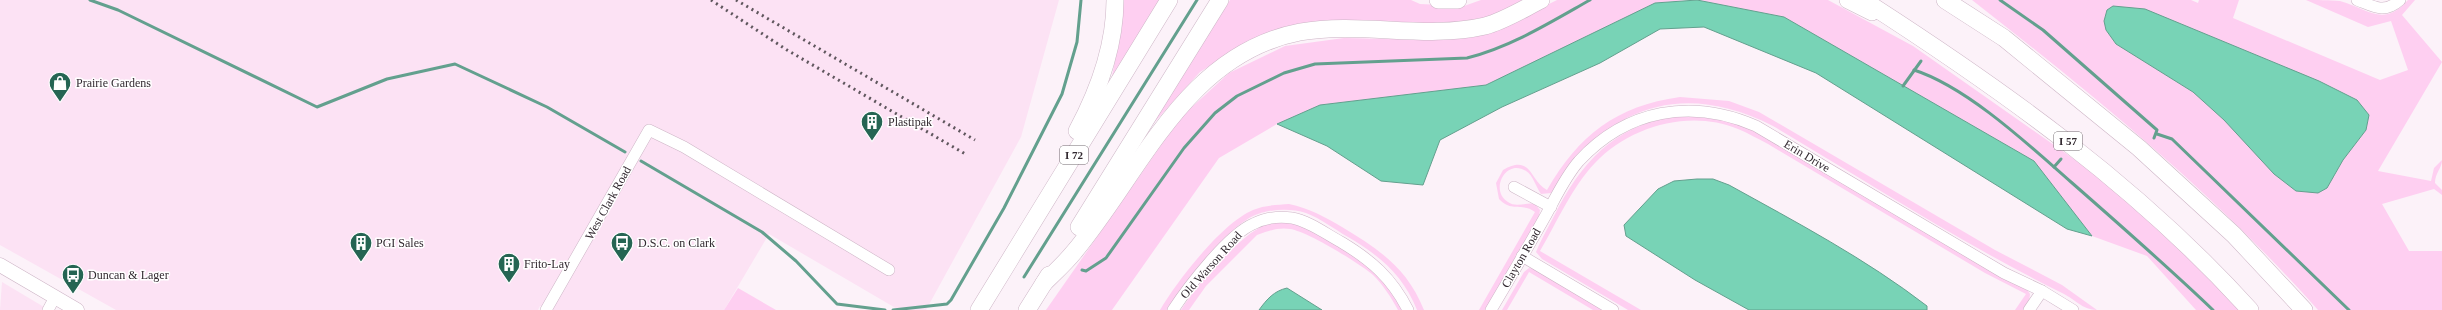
<svg xmlns="http://www.w3.org/2000/svg" width="2442" height="310" font-family="Georgia,serif">
<style>
.built{fill:#fce2f4}
.green{fill:#fecff1;fill-rule:evenodd}
.water{fill:#78d3b6;stroke:#63a08e}
.lines{fill:none;stroke-linecap:round;stroke-linejoin:round}
.stream{stroke:#63a08e;stroke-width:3}
.minor-casing{stroke:#cdb5c6;stroke-width:12}
.major-casing{stroke:#cdb5c6;stroke-width:15}
.highway-casing{stroke:#cdb5c6;stroke-width:18}
.minor{stroke:#fff;stroke-width:11}
.major{stroke:#fff;stroke-width:14}
.highway{stroke:#fff;stroke-width:17}
.rail{stroke:#5f565d;stroke-width:3;stroke-dasharray:2 4;stroke-linecap:butt}
.labels{text-anchor:middle;dominant-baseline:central;stroke-width:3;stroke-linejoin:round;paint-order:stroke}
.shield{fill:#fff;stroke:#70696e;stroke-width:1}
.shield-label{font-size:11px;font-weight:bold;fill:#322930}
.poi-label{font-size:12px;fill:#322930;stroke:#fff;text-anchor:start}
.street-label{font-size:12px;fill:#322930;stroke:#fff}
</style>
<rect width="100%" height="100%" fill="#fcf2f9"/>
<g class="built">
<polygon points="0,0 1059,0 1021,137 926,310 899,310 769,234 724,310 548,310 540,306 538,310 116,310 0,245"/>
<polygon points="2,282 49,310 0,310"/>
</g>
<g class="green">
<polygon points="1120,0 1161,0 1110,86 1122,26"/>
<polygon points="1230,0 1411,0 1420,4 1464,6 1481,0 1529,0 1487,17 1446,24 1380,21 1304,24 1251,40 1200,72 1152,125"/>
<polygon points="1557,0 1687,0 1655,3 1486,85 1320,105 1277,124 1219,158 1112,310 1046,310 1180,118 1229,73 1285,46 1344,38 1434,40 1495,31"/>
<polygon points="1697,0 1828,0 1913,46 2098,176 2165,235 2240,310 2196,310 2147,256 2092,236 2034,161 1784,17"/>
<path d="M 1972,0 L 2191,0 L 2198,3 L 2199,0 L 2239,0 L 2233,18 L 2380,80 L 2408,70 L 2391,21 L 2368,27 L 2306,0 C 2316,0 2330,0 2340,1 C 2369,9 2383,28 2408,0 L 2415,0 L 2402,15 L 2442,62 L 2378,171 L 2431,181 L 2434,168 L 2442,160 C 2442,168 2435,173 2435,183 L 2442,190 L 2442,195 L 2434,189 L 2382,204 L 2409,251 L 2442,251 L 2442,310 L 2318,310 C 2214,193 2095,96 1972,0 ZM 2107,10 L 2319,81 L 2357,100 L 2369,115 L 2366,130 L 2343,160 L 2334,177 L 2224,120 L 2193,92 L 2116,44 L 2106,30 L 2104,21 Z"/>
<path d="M 1680,97 L 1729,101 L 1759,112 L 1995,250 L 2062,285 L 2097,310 C 2082,310 2074,298 2060,292 C 1961,243 1868,182 1773,126 C 1695,87 1630,98 1571,162 C 1563,171 1560,184 1551,193 L 1541,194 C 1536,187 1533,175 1526,171 C 1506,158 1489,190 1508,202 C 1516,208 1526,202 1535,204 L 1540,210 L 1539,216 L 1485,310 L 1479,310 L 1535,212 C 1523,202 1512,213 1499,199 L 1496,183 L 1503,170 C 1532,153 1530,182 1547,190 C 1579,135 1616,106 1680,97 Z"/>
<path d="M 1685,115 L 1706,116 L 1749,127 L 2026,288 L 2030,294 L 2029,302 L 2023,310 L 2015,310 L 2026,294 L 1985,273 L 1768,144 C 1758,139 1748,133 1738,129 C 1690,109 1630,126 1595,163 C 1572,187 1557,222 1540,251 L 1641,310 L 1628,310 L 1542,259 L 1536,252 C 1542,237 1551,223 1558,208 C 1588,153 1622,122 1685,115 Z"/>
<path d="M 1289,204 C 1309,208 1325,217 1342,227 C 1380,250 1407,268 1424,310 L 1417,310 C 1403,275 1380,256 1348,237 C 1334,229 1320,218 1306,213 C 1291,208 1272,209 1258,214 C 1230,223 1182,285 1167,310 L 1160,310 C 1177,281 1222,223 1253,210 C 1264,205 1278,205 1289,204 Z"/>
<path d="M 1286,222 C 1311,225 1370,260 1387,281 C 1394,289 1398,301 1404,310 L 1398,310 C 1391,297 1383,285 1373,275 C 1359,263 1307,231 1290,229 C 1279,227 1268,231 1257,235 L 1206,286 L 1189,310 L 1181,310 C 1196,286 1235,241 1259,228 C 1267,223 1277,223 1286,222 Z"/>
<polygon points="1529,268 1534,269 1605,310 1593,310 1529,272 1507,310 1502,310 1524,272"/>
<polygon points="738,288 776,310 724,310"/>
</g>
<g class="water">
<polygon points="1697,0 1784,17 2034,161 2092,236 2067,229 1816,73 1704,27 1660,29 1600,63 1502,107 1440,140 1423,185 1381,181 1327,146 1277,124 1320,105 1486,85 1655,3"/>
<polygon points="2113,6 2145,9 2319,81 2357,100 2369,115 2366,130 2343,160 2327,188 2318,193 2296,191 2274,174 2224,120 2193,92 2116,44 2106,30 2104,21 2107,10"/>
<path d="M 1697,179 L 1713,179 L 1729,185 C 1796,222 1866,259 1927,306 L 1927,310 L 1749,310 L 1695,280 L 1626,236 L 1624,225 L 1658,189 L 1674,181 Z"/>
<path d="M 1287,288 L 1322,310 L 1259,310 C 1267,299 1274,291 1287,288 Z"/>
</g>
<g class="lines">
<g class="stream">
<polyline points="90,0 118,10 317,107 387,79 455,64 547,107 625,152"/>
<polyline points="2000,0 2043,30 2157,130 2154,138"/>
<path d="M 1914,70 C 1967,87 2029,145 2071,182 C 2119,224 2167,266 2213,310"/>
<polyline points="1903,86 1921,61"/>
<polyline points="2157,134 2172,139 2349,310"/>
<polyline points="641,161 762,232 796,261 837,304 885,310"/>
<polyline points="2054,167 2061,159"/>
<path d="M 1082,270 L 1086,271 L 1106,258 L 1184,148 L 1215,113 L 1237,96 L 1284,73 L 1315,64 L 1467,58 C 1511,47 1551,22 1590,0"/>
<polyline points="1024,277 1197,0"/>
<polyline points="893,310 947,304 951,300 1004,208 1062,94 1077,42 1081,0"/>
</g>
<g class="minor-casing">
<g id="minor">
<path d="M 2357,0 C 2375,7 2384,14 2400,0"/>
<polyline points="1514,187 1551,207"/>
<polyline points="1522,256 1613,310"/>
<polyline points="48,310 55,297"/>
<polyline points="546,310 649,130 684,147 889,270"/>
<path d="M 1173,310 C 1188,287 1228,235 1253,224 C 1265,218 1279,216 1292,218 C 1309,221 1326,234 1341,242 C 1371,260 1392,278 1408,310"/>
<path d="M 1491,310 C 1510,278 1528,247 1546,215 C 1556,197 1565,177 1579,161 C 1627,109 1692,98 1756,126 L 2004,273 L 2042,291 L 2073,310"/>
<polyline points="2029,310 2042,291"/>
</g>
</g>
<g class="major-casing">
<polyline id="major" points="0,265 77,310"/>
</g>
<g class="highway-casing">
<g id="highway">
<polyline points="1438,0 1458,0"/>
<polyline points="1848,0 1872,12"/>
<path d="M 1863,0 C 2003,90 2138,186 2250,310"/>
<polyline points="1945,0 2004,38 2139,148 2234,235 2304,310"/>
<path d="M 1077,131 C 1099,90 1115,47 1115,0"/>
<polyline points="1079,227 1220,0"/>
<path d="M 1044,283 C 1054,273 1065,263 1074,252 C 1141,172 1185,54 1300,32 C 1361,21 1425,40 1485,26 C 1504,21 1523,9 1541,0"/>
<polyline points="979,310 1169,0"/>
<polyline points="1027,310 1049,275"/>
</g>
</g>
<use href="#minor" class="minor"/>
<use href="#major" class="major"/>
<use href="#highway" class="highway"/>
<g class="rail">
<polyline points="711,0 787,50 967,155"/>
<polyline points="736,0 975,140"/>
</g>
</g>
<defs>
<g id="shop-pin" transform="scale(1.15)"><path d="M0 17L-7.5 6A9.5 9.5 0 1 1 7.5 6Z" fill="#256553" stroke="#fff"/><path d="M-5-2.5h2.3a2.7 3.5 0 0 1 5.4 0H5L5.5 6h-11ZM-1.5-2.5h3a1.5 2.3 0 0 0-3 0Z" fill="#fff"/></g>
<g id="building-pin" transform="scale(1.15)"><path d="M0 17L-7.5 6A9.5 9.5 0 1 1 7.5 6Z" fill="#256553" stroke="#fff"/><path d="M-4-6H4V6H1V3H-1V6H-4ZM-2.5-4.3h1.7v1.8h-1.7ZM.8-4.3h1.7v1.8H.8ZM-2.5-1h1.7V.8h-1.7ZM.8-1h1.7V.8H.8Z" fill="#fff"/></g>
<g id="bus-pin" transform="scale(1.15)"><path d="M0 17L-7.5 6A9.5 9.5 0 1 1 7.5 6Z" fill="#256553" stroke="#fff"/><path d="M-5-6H5V4H4V6H2V4H-2V6H-4V4H-5ZM-3.5-4V0h7V-4ZM-3.5 1.2v1.5H-2V1.2ZM2 1.2v1.5H3.5V1.2Z" fill="#fff"/></g>
</defs>
<g fill-rule="evenodd">
<use href="#shop-pin" x="60" y="83"/>
<use href="#building-pin" x="872" y="122"/>
<use href="#building-pin" x="361" y="243"/>
<use href="#bus-pin" x="622" y="243"/>
<use href="#building-pin" x="509" y="264"/>
<use href="#bus-pin" x="73" y="275"/>
</g>
<g class="labels">
<g class="shield">
<rect x="2054" y="132" width="28" height="18" rx="3"/>
<rect x="1060" y="146" width="28" height="18" rx="3"/>
</g>
<g class="shield-label">
<text x="2068" y="141">I 57</text>
<text x="1074" y="155">I 72</text>
</g>
<g class="poi-label">
<text x="76" y="83">Prairie Gardens</text>
<text x="888" y="122">Plastipak</text>
<text x="376" y="243">PGI Sales</text>
<text x="638" y="243">D.S.C. on Clark</text>
<text x="524" y="264">Frito-Lay</text>
<text x="88" y="275">Duncan &amp; Lager</text>
</g>
<g class="street-label">
<text transform="translate(1807 156) rotate(31)">Erin Drive</text>
<text transform="translate(608 203) rotate(-61)">West Clark Road</text>
<text transform="translate(1521 258) rotate(-60)">Clayton Road</text>
<text transform="translate(1211 265) rotate(-48)">Old Warson Road</text>
</g>
</g>
</svg>
